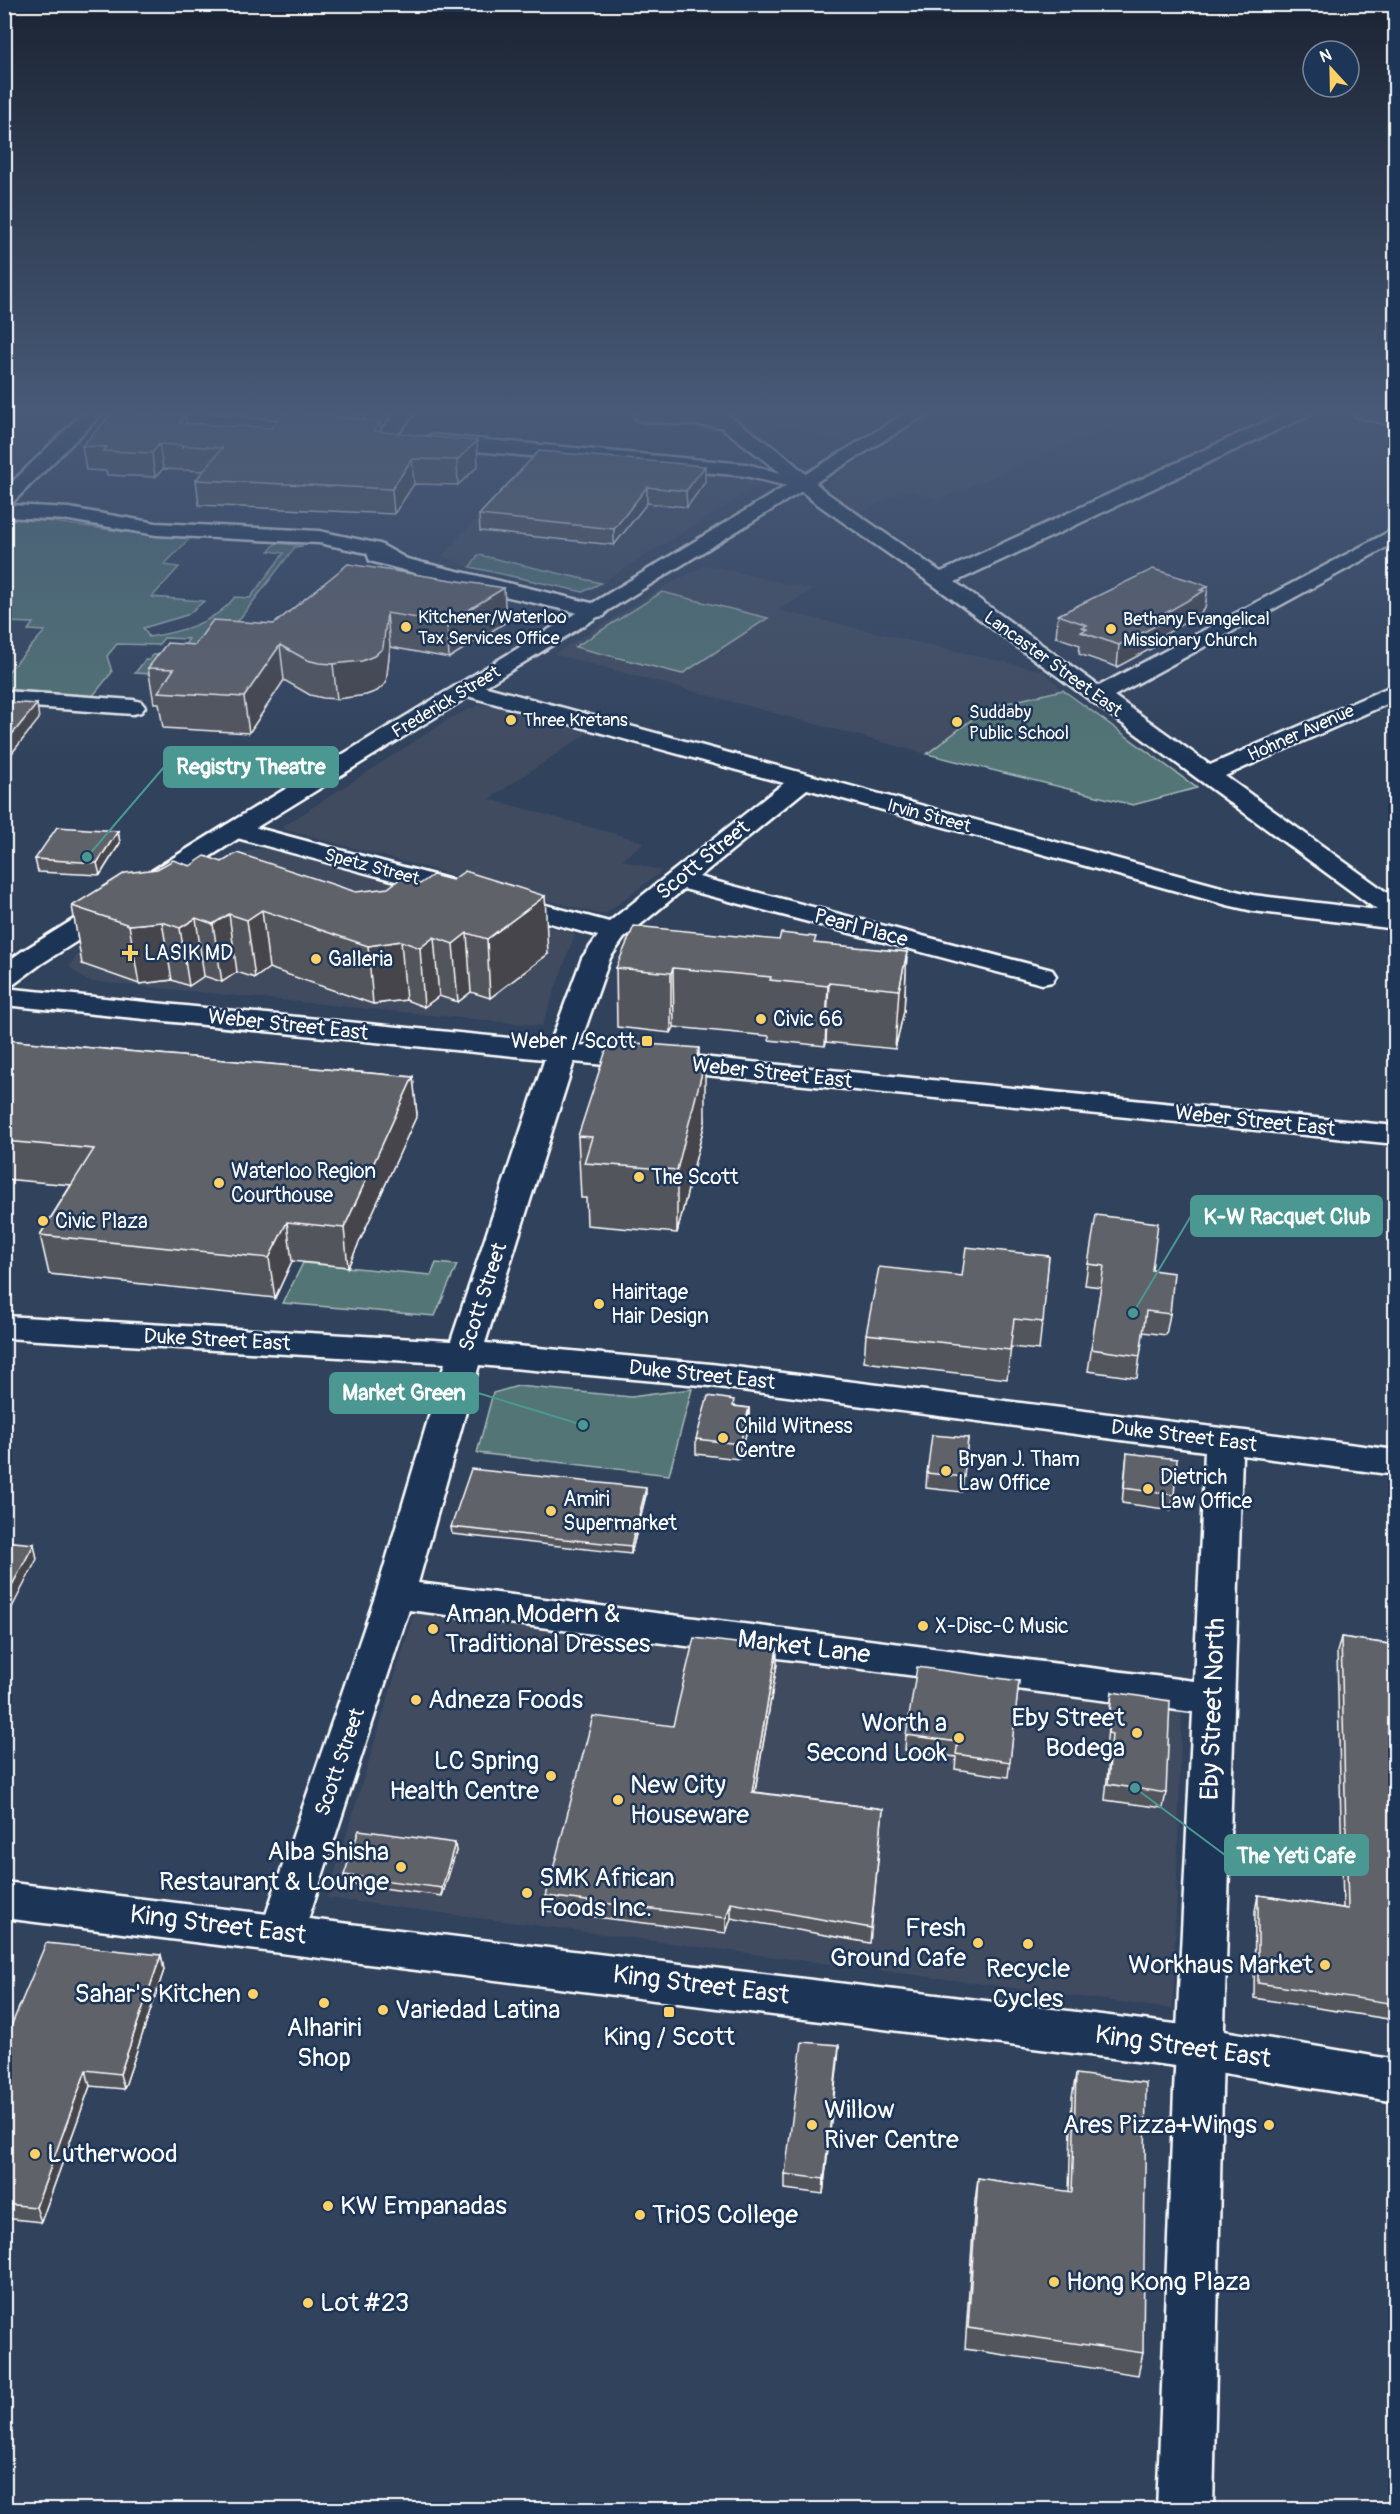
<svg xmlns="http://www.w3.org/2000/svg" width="1400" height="2514" font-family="Pangolin,sans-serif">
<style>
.built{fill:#3f4c61}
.green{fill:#527575;stroke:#a8baba;stroke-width:1.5}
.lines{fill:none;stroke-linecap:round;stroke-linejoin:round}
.minor-casing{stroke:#fff;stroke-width:5}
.major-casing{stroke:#fff;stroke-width:5}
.minor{fill:#1d3557;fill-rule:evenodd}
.major{fill:#1d3557;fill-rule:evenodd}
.wall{fill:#53545c;stroke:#fff;stroke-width:1.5}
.shaded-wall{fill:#44454b;stroke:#fff;stroke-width:1.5}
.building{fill:#61626b;stroke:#fff;stroke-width:1.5}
.poi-dot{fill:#ffd166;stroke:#1d3557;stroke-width:2}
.labels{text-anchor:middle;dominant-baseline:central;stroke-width:5;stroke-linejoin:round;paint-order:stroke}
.far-poi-label{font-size:18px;fill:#fff;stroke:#1d3557;text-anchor:start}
.far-street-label{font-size:18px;fill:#fff;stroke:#1d3557}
.street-label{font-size:21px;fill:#fff;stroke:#1d3557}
.poi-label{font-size:21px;fill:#fff;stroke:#1d3557;text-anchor:start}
.near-poi-label{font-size:26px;fill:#fff;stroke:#1d3557;text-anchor:start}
.near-street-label{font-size:26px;fill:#fff;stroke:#1d3557}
.leader{fill:none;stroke:#4b9892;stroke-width:2}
.callout-dot{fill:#4b9892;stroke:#1d3557;stroke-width:2}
.callout{fill:#4b9892;stroke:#4b9892;stroke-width:2}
.callout-label{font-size:22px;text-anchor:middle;font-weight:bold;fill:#fff}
</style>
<rect width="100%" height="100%" fill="#31425d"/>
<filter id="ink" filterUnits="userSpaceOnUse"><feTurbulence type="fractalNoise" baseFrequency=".0167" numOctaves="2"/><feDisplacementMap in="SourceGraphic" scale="12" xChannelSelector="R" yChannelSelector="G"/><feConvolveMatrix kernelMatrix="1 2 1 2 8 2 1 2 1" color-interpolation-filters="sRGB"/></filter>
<g filter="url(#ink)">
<g class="built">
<polygon points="897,412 847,443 786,425 756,434 729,413"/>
<polygon points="938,412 1120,412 1135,415 939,500 912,491 902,492 859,513 832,490 829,485 831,480"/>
<polygon points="532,457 756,478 761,484 601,583 479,555 470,567 442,556"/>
<polygon points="706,565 813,590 778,610 1043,671 1063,690 1197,788 1133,805 927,754 554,654 669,584"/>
<polygon points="488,704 589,732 489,799 644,842 622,860 662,871 606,913 599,914 283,829 284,826 449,719 476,706"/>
<polygon points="272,848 575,934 542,1026 87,981 69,967 76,956 121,930 239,854 256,849"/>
<polygon points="417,1604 1182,1706 1173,2009 327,1898"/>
</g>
<g class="green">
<path d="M 6,519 L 45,521 L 126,532 L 192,536 L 164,565 L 179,567 L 152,597 L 204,601 L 187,615 L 143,628 L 149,637 C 180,632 215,623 235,597 L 250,598 L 284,553 L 269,551 L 276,543 L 303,546 L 295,547 L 225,638 L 173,675 L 135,673 L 145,660 L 149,660 L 153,655 L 158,655 L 163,648 L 181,650 L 189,639 L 164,638 L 158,645 L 117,644 L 107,656 L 112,672 L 92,697 L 5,691 L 5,675 L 45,631 L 28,630 L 33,623 L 5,622 Z"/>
<polygon points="478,555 479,555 601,583 583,592 470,567"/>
<polygon points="662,592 768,618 682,674 575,647"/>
<polygon points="1063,690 1197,788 1133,805 927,754 979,714 1002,704"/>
<polygon points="303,1263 431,1275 436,1263 457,1265 435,1316 283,1303"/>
<polygon points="518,1386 631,1397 692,1389 669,1475 477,1453 493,1393"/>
</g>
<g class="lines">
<g class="minor-casing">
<g id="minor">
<polygon points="84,412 104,412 10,505 69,508 156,523 319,531 380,544 407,559 604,606 607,611 604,616 596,617 478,590 370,561 367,553 319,543 156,535 69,520 4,517 4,490"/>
<polygon points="116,412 186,412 317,425 323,426 326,430 323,434 317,435 125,417 119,416"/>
<polygon points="396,412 415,412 393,440 379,440 377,436"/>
<path d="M 637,412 L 705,415 L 703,412 L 724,412 L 783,454 L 827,493 L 941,572 L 1286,412 L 1310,412 L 1307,416 L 955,582 L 1099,686 L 1396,528 L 1396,542 L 1114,696 L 1210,765 L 1396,684 L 1396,700 L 1225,776 L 1396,899 L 1396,929 L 1253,911 L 1227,905 L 807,789 L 699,877 L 1052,970 L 1056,976 L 1052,982 L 1042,984 L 684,889 L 624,938 L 610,958 L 577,1052 L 485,1343 L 711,1364 L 1396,1450 L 1396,1475 L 1242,1455 L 1222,2090 L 1213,2510 L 1157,2510 L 1174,2090 L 1193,1712 L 409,1610 L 304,1932 L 298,1945 L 282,1951 L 266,1945 L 260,1932 L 376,1594 L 445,1363 L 4,1338 L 4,1316 L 451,1341 L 547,1052 L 582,958 L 598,936 L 226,835 L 222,830 L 226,825 L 235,822 L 609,922 L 784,783 L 460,694 L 457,689 L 460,684 L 468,682 L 476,684 L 1232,890 L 1253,895 L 1377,910 L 933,585 L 813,501 L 799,489 L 746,476 L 432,447 L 425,445 L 423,441 L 425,437 L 432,435 L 746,464 L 781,473 L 721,427 L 643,421 L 637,420 L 634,416 ZM 479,1365 L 711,1386 L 1205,1451 L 1194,1681 L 418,1583 Z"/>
<polygon points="1353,412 1384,412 1396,415 1396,426 1356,416"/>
<polygon points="4,691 133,700 141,702 145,707 141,712 133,714 4,705"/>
</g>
</g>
<g class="major-casing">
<g id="major">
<polygon points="908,412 930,412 244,835 41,964 14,984 4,986 4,964 21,952 226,825"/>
<polygon points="4,988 1396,1126 1396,1144 4,1005"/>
<polygon points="4,1882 1200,2027 1396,2060 1396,2102 1200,2069 4,1918"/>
</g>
</g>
<use href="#minor" class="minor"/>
<use href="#major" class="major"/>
</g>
<g class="wall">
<polygon points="301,412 369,412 363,420 380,432 478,466 458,485 414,484 394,514 199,505 196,480 203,471 163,469 155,477 107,475 106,471 86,470 82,446 185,415 186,423 271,428"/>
<polygon points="539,451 705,482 687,507 647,503 614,545 480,531 479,515"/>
<polygon points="348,564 506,622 449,658 390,647 386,683 377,691 366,695 337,699 323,698 310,695 284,680 249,733 163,728 159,703 154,703 148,668 195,645 274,624"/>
<polygon points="1208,586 1205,608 1202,610 1201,613 1157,639 1156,646 1117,667 1079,654 1080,645 1056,637 1058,615"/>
<polygon points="118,831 120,843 100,875 38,872 35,859"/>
<polygon points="222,862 548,954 490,998 471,992 458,1002 439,996 424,1007 406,1000 373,1004 269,968 255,978 237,972 222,982 204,976 189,986 172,980 139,984 82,964 72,906 190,866"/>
<polygon points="816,944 907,952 904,1011 895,1049 826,1042 825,1046 769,1040 769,1036 674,1027 671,1033 617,1027 616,968"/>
<polygon points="5,1040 413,1077 417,1115 348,1267 292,1261 275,1298 49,1274 40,1235 71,1185 4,1179"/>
<polygon points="699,1060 705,1122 677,1233 587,1225 586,1198 581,1198 578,1136"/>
<polygon points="1049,1256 1039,1350 1011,1347 1007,1379 864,1362 866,1334 962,1276"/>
<polygon points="1088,1264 1152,1270 1170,1314 1166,1335 1143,1332 1137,1378 1088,1371 1101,1287 1085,1285"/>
<polygon points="734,1406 749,1408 749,1423 739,1459 696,1454 696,1439"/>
<polygon points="968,1438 962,1492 926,1488 927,1473"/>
<polygon points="1127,1453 1174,1495 1171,1510 1122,1503"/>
<polygon points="646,1495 631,1554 452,1534 451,1527"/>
<polygon points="1341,1637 1395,1645 1395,2020 1254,1998 1255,1911 1258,1895 1343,1908 1337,1652"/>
<polygon points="777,1664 755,1792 883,1809 870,1943 731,1918 726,1933 547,1911 546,1896 673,1726"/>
<polygon points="1019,1681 1008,1777 955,1769 956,1757 905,1750 906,1735"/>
<polygon points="1112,1692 1166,1793 1163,1808 1105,1800 1110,1749 1106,1749 1110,1708"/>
<polygon points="456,1851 442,1896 345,1883 344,1875"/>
<polygon points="161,1955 164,1970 124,2089 90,2086 41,2222 4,2218 4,2043"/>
<polygon points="839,2045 823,2194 785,2189 785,2174"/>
<polygon points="1076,2074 1143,2353 1138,2375 965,2349 975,2201 978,2178 1069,2192 1072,2097"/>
</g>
<g class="shaded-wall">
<polygon points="358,412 369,412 359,426"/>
<polygon points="185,415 188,439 182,447 179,423"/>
<polygon points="380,422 382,446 373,431"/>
<polygon points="477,441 478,466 458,485 457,460"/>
<polygon points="159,444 163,469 155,477 152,453"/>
<polygon points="412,459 414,484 394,514 392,489"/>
<polygon points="705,466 705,482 687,507 686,491"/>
<polygon points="647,487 647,503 614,545 614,529"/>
<polygon points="1208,586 1205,608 1202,610 1201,613 1157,639 1156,646 1117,667 1119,645 1152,621"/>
<polygon points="504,588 506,622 449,658 447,623"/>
<polygon points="387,613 390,647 386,683 377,691 366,695 337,699 333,664"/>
<polygon points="280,645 284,680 249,733 244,697"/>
<polygon points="37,704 39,719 4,763 4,744"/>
<polygon points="118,831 120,843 100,875 97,863"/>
<polygon points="545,896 548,954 490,998 487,939"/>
<polygon points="262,910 269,968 255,978 247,920"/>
<polygon points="229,914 237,972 222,982 213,924"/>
<polygon points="196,918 204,976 189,986 180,928"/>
<polygon points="162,922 172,980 139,984 129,925"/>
<polygon points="467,933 471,992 458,1002 453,944"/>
<polygon points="434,937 439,996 424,1007 420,948"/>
<polygon points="401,941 406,1000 373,1004 368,946"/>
<polygon points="907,952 904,1011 895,1049 899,990"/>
<polygon points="673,968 674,1027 671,1033 671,973"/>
<polygon points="829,983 826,1042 825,1046 828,986"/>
<polygon points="699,1048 699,1084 705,1061 705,1122 677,1233 677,1170 696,1060"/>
<polygon points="413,1077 417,1115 348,1267 344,1228"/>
<polygon points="287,1222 292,1261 275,1298 269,1258"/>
<polygon points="749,1408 749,1423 739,1459 740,1444"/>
<polygon points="646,1488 646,1495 631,1554 631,1546"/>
<polygon points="34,1544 37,1559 4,1623 4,1600"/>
<polygon points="777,1648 777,1664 752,1807 752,1792"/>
<polygon points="455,1843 456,1851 442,1896 442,1888"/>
<polygon points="731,1903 731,1918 726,1933 726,1918"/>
<polygon points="161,1955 164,1970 124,2089 120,2074"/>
<polygon points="839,2045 838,2061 823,2194 824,2179"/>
<polygon points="86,2070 90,2086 41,2222 36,2207"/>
</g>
<g class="building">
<polygon points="113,412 185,415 179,423 271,428 285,412 297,412 380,422 373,431 477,441 457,460 412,459 392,489 196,480 222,448 159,444 152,453 103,451 107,447 82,446"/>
<polygon points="539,451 705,466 686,491 647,487 614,529 479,515"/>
<polygon points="348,564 504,588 447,623 387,613 383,648 374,656 362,661 333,664 319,663 307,660 280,645 244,697 158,692 174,669 148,668 167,643 195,645 213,620 274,624"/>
<polygon points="1153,569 1208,586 1200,590 1204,591 1152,621 1159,624 1119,645 1081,632 1087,629 1082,627 1087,625 1058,615"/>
<polygon points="4,702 37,704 4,744"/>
<polygon points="57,827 118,831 97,863 35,859"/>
<polygon points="237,853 356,892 388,888 401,878 420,884 433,875 452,880 465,871 545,896 487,939 467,933 453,944 434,937 420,948 401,941 368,946 262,910 247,920 229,914 213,924 196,918 180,928 162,922 129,925 72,906 125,873 157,869 173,860 190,866 205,856 222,862"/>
<polygon points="634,926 779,940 781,933 816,937 814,943 907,952 899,990 829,983 828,986 770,980 771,977 673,968 671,973 616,968"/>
<polygon points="4,1040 5,1040 413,1077 344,1228 287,1222 269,1258 40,1235 94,1149 4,1141"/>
<polygon points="609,1041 699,1048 696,1060 705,1061 677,1170 584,1163 592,1137 578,1136"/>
<polygon points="1096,1215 1158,1223 1152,1270 1174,1273 1170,1314 1146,1311 1140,1356 1091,1349 1104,1266 1088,1264"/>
<polygon points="966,1247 1049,1256 1043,1322 1014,1319 1010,1350 866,1334 879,1267 962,1276"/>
<polygon points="708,1396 734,1400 733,1406 749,1408 740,1444 696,1439"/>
<polygon points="932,1435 968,1438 964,1477 927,1473"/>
<polygon points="1127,1453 1177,1459 1174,1495 1124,1488"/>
<polygon points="471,1469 646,1488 631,1546 451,1527"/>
<polygon points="4,1541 34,1544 4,1600"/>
<polygon points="1341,1637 1395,1645 1395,2004 1258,1983 1258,1895 1348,1909"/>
<polygon points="694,1638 777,1648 752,1792 883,1809 871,1928 731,1903 726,1918 546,1896 593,1716 673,1726"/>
<polygon points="917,1667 1019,1681 1010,1762 956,1754 958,1742 906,1735"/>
<polygon points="1112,1692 1170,1701 1166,1793 1108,1784 1112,1734 1108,1733"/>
<polygon points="359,1830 455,1843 442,1888 344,1875"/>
<polygon points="46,1943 161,1955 120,2074 86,2070 36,2207 4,2204 4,2043"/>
<polygon points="802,2042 839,2045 824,2179 785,2174"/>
<polygon points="1076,2074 1146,2083 1143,2353 968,2328 978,2178 1072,2192"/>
</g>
</g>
<linearGradient id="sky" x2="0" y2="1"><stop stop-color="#1b2433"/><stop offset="0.54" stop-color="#485a78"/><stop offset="1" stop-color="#485a78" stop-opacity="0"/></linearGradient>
<rect width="1400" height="764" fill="url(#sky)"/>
<g class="poi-dot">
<circle cx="406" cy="627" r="6"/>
<circle cx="1111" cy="629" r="6"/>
<circle cx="511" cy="720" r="6"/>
<circle cx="957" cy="722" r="6"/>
<path d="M127 944h6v6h6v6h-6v6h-6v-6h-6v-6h6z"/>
<circle cx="316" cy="959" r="6"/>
<circle cx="761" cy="1019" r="6"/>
<rect x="641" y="1035" width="12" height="12" rx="3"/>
<circle cx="639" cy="1177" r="6"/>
<circle cx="219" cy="1183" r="6"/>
<circle cx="43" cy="1221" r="6"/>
<circle cx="599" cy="1304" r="6"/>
<circle cx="723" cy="1438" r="6"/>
<circle cx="946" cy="1471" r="6"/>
<circle cx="1148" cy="1489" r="6"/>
<circle cx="551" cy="1511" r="6"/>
<circle cx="923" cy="1626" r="6"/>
<circle cx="433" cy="1629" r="6"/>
<circle cx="416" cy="1700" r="6"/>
<circle cx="1137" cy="1733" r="6"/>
<circle cx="959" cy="1738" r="6"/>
<circle cx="551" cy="1776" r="6"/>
<circle cx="618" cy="1800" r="6"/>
<circle cx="401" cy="1867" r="6"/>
<circle cx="527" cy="1893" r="6"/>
<circle cx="978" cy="1943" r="6"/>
<circle cx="1028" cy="1944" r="6"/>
<circle cx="1325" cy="1965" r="6"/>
<circle cx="253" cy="1994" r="6"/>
<circle cx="324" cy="2003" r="6"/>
<circle cx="383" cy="2010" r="6"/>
<rect x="663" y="2006" width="12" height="12" rx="3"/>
<circle cx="812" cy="2125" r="6"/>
<circle cx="1269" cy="2125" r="6"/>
<circle cx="35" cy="2154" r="6"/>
<circle cx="328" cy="2206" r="6"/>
<circle cx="640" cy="2215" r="6"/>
<circle cx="1054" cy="2282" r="6"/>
<circle cx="308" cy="2303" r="6"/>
</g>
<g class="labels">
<g class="far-poi-label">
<text x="418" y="617">Kitchener/Waterloo<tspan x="418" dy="21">Tax Services Office</tspan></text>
<text x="1123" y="619">Bethany Evangelical<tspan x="1123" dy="21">Missionary Church</tspan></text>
<text x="969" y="712">Suddaby<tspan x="969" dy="21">Public School</tspan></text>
<text x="523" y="720">Three Kretans</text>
</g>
<g class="far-street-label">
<text transform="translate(1053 664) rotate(36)">Lancaster Street East</text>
<text transform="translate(446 702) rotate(-31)">Frederick Street</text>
<text transform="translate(1301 733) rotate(-24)">Hohner Avenue</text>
<text transform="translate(929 816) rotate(15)">Irvin Street</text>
<text transform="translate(372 867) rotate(15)">Spetz Street</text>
</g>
<g class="street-label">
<text transform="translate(703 860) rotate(-39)">Scott Street</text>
<text transform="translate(861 928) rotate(15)">Pearl Place</text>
<text transform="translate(288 1025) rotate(6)">Weber Street East</text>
<text transform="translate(772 1073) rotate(6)">Weber Street East</text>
<text transform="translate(1255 1121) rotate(6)">Weber Street East</text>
<text transform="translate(483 1297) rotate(-72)">Scott Street</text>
<text transform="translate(217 1340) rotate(3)">Duke Street East</text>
<text transform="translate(702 1375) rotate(6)">Duke Street East</text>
<text transform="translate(1184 1436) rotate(7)">Duke Street East</text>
<text transform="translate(340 1762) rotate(-71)">Scott Street</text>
</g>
<g class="poi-label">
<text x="144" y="953">LASIK MD</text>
<text x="328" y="959">Galleria</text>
<text x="773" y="1019">Civic 66</text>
<text x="635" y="1041" text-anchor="end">Weber / Scott</text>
<text x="231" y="1171">Waterloo Region<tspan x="231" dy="24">Courthouse</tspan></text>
<text x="651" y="1177">The Scott</text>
<text x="55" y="1221">Civic Plaza</text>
<text x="611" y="1292">Hairitage<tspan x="611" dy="24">Hair Design</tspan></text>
<text x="735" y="1426">Child Witness<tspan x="735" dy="24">Centre</tspan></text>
<text x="958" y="1459">Bryan J. Tham<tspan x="958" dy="24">Law Office</tspan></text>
<text x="1160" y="1477">Dietrich<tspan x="1160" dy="24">Law Office</tspan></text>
<text x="563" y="1499">Amiri<tspan x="563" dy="24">Supermarket</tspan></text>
<text x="935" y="1626">X-Disc-C Music</text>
</g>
<g class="near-poi-label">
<text x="445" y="1614">Aman Modern &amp;<tspan x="445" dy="30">Traditional Dresses</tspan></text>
<text x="428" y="1700">Adneza Foods</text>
<text x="1125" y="1718" text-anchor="end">Eby Street<tspan x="1125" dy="30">Bodega</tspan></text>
<text x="947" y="1723" text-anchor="end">Worth a<tspan x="947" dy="30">Second Look</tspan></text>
<text x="539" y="1761" text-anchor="end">LC Spring<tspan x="539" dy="30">Health Centre</tspan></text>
<text x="630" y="1785">New City<tspan x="630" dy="30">Houseware</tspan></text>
<text x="389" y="1852" text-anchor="end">Alba Shisha<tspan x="389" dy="30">Restaurant &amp; Lounge</tspan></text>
<text x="539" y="1878">SMK African<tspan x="539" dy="30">Foods Inc.</tspan></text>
<text x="966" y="1928" text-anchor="end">Fresh<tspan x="966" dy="30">Ground Cafe</tspan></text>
<text x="1313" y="1965" text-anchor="end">Workhaus Market</text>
<text x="1028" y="1969" text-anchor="middle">Recycle<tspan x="1028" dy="30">Cycles</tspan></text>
<text x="241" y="1994" text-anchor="end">Sahar's Kitchen</text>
<text x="395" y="2010">Variedad Latina</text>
<text x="324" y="2028" text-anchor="middle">Alhariri<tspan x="324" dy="30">Shop</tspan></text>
<text x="669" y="2037" text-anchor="middle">King / Scott</text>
<text x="824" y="2110">Willow<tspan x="824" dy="30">River Centre</tspan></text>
<text x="1257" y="2125" text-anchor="end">Ares Pizza+Wings</text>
<text x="47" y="2154">Lutherwood</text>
<text x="340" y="2206">KW Empanadas</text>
<text x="652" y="2215">TriOS College</text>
<text x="1066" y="2282">Hong Kong Plaza</text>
<text x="320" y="2303">Lot #23</text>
</g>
<g class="near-street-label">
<text transform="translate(804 1647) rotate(7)">Market Lane</text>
<text transform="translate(1213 1709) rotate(-88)">Eby Street North</text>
<text transform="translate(218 1925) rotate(7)">King Street East</text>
<text transform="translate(701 1985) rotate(7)">King Street East</text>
<text transform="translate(1183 2047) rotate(8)">King Street East</text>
</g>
</g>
<path class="leader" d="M87 857L164 767M1133 1313L1191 1216M583 1425L478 1393M1135 1788L1225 1855"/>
<g class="callout-dot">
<circle cx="87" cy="857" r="6"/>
<circle cx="1133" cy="1313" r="6"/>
<circle cx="583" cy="1425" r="6"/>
<circle cx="1135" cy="1788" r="6"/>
</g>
<g class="callout">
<rect x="164" y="747" width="174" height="40" rx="6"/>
<rect x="1191" y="1196" width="191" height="40" rx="6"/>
<rect x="330" y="1373" width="148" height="40" rx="6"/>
<rect x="1225" y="1835" width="143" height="40" rx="6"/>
</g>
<g class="callout-label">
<text x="251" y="774">Registry Theatre</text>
<text x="1287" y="1224">K-W Racquet Club</text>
<text x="404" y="1400">Market Green</text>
<text x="1296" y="1863">The Yeti Cafe</text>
</g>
<rect width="1400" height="2514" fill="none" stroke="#1d3557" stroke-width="24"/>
<rect x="12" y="12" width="1376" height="2490" fill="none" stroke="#fff" stroke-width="2" filter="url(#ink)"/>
<g transform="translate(1331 69) rotate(338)"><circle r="28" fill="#1d3557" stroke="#77869a" stroke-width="1.5"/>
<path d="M0-4.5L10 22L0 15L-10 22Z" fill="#ffd166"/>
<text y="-9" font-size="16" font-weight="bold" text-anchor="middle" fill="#ffffff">N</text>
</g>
</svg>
